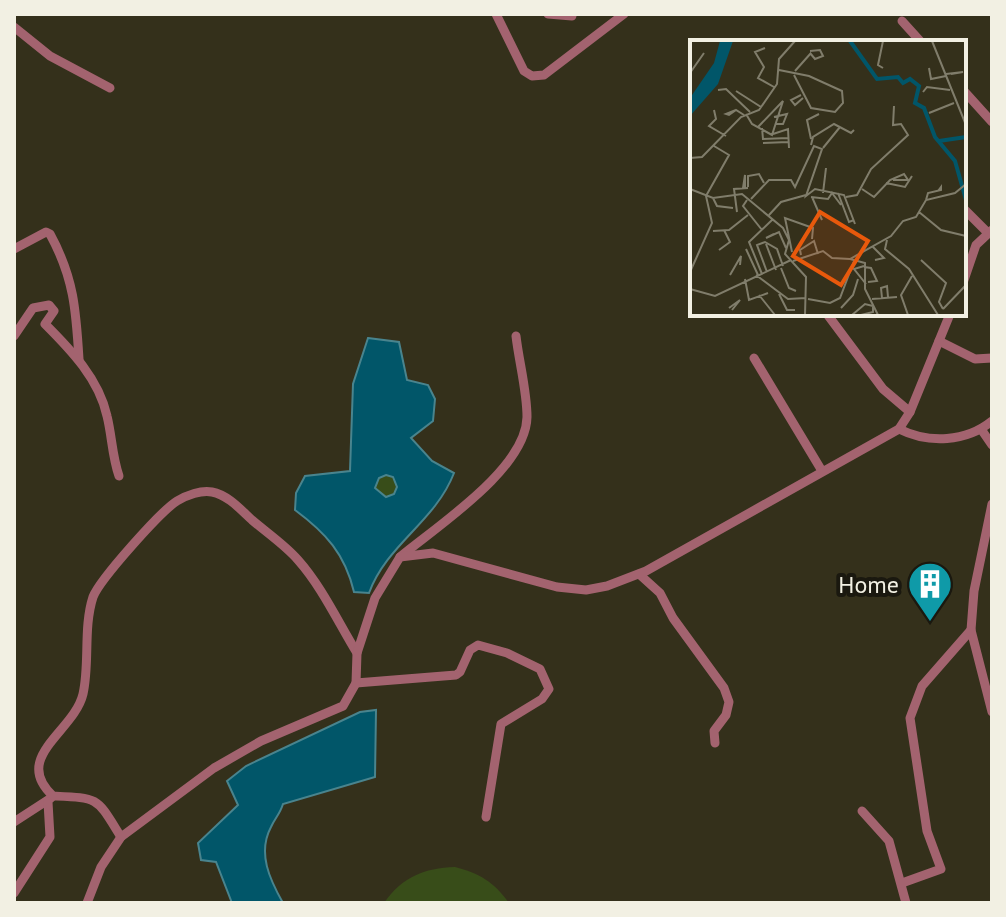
<svg xmlns="http://www.w3.org/2000/svg" width="1006" height="917" font-family="'PT Sans',sans-serif">
<style>
.green{fill:#384d19}
.water{fill:#015669;stroke:#49848e;stroke-width:2;fill-rule:evenodd}
.lines{fill:none;stroke-linecap:round;stroke-linejoin:round}
.minor{stroke:#a3636f;stroke-width:9}
.labels{text-anchor:middle;dominant-baseline:central;stroke-width:8;stroke-linejoin:round;paint-order:stroke}
.poi-label{font-size:24px;fill:#f2f0e3;stroke:#1a180f;text-anchor:end}
.inset-river{fill:none;stroke:#015669;stroke-width:4}
.inset-road{fill:none;stroke:#807d6b;stroke-width:2}
.view{fill:#e8590c;fill-opacity:0.15;stroke:#e8590c;stroke-width:4}
.inset-edge{fill:none;stroke:#f2f0e3;stroke-width:4}
</style>
<rect width="100%" height="100%" fill="#34301b"/>
<g class="green">
<circle cx="386" cy="486" r="11"/>
<path d="M 455,867 C 479,873 494,882 509,903 L 384,903 C 402,877 424,868 455,867 Z"/>
</g>
<g class="water">
<path d="M 368,338 L 399,342 L 407,380 L 428,385 L 435,399 L 433,421 L 411,438 L 432,461 L 454,473 C 435,522 387,544 369,593 L 354,592 C 345,554 326,533 295,510 L 296,493 L 305,476 L 350,471 L 353,384 ZM 386,475 L 393,477 L 397,487 L 394,494 L 386,497 L 375,488 L 379,478 Z"/>
<path d="M 376,710 L 375,777 L 283,804 C 280,814 275,818 271,827 C 257,853 270,880 283,903 L 232,903 L 216,862 L 201,860 L 198,843 L 238,805 L 227,781 L 246,766 L 360,712 Z"/>
</g>
<g class="lines">
<g class="minor">
<polyline points="496,14 524,71 532,76 544,75 624,14"/>
<polyline points="548,14 572,16"/>
<polyline points="902,21 921,42"/>
<polyline points="14,27 50,56 110,88"/>
<polyline points="964,91 992,122"/>
<polyline points="964,209 988,233"/>
<path d="M 14,249 L 46,232 L 50,234 C 74,278 76,310 79,359"/>
<polyline points="964,280 976,245 992,230"/>
<polyline points="827,314 883,389 910,412"/>
<path d="M 14,336 L 33,308 L 49,305 L 54,311 L 45,324 C 71,350 99,379 107,416 C 112,436 112,456 119,476"/>
<polyline points="939,341 975,359 992,358"/>
<polyline points="754,358 822,471"/>
<path d="M 899,429 C 929,444 966,442 992,421"/>
<polyline points="981,429 992,445"/>
<polyline points="992,504 974,591 971,630 992,712"/>
<path d="M 400,557 C 437,526 526,469 527,417 C 527,391 519,362 516,336"/>
<polyline points="639,574 660,593 673,618 724,688 729,702 726,715 714,731 715,743"/>
<polyline points="356,683 456,675 460,672 470,650 478,645 507,653 540,669 549,689 542,699 501,724 486,817"/>
<polyline points="862,811 889,841 906,903"/>
<polyline points="14,822 51,798"/>
<path d="M 121,837 C 96,797 100,798 53,796 C 11,757 74,732 83,694 C 90,663 83,628 93,597 C 100,579 161,511 177,501 C 187,495 201,490 212,492 C 228,495 241,510 252,520 C 267,533 285,545 298,560 C 322,587 338,622 357,653"/>
<polyline points="902,883 941,869 927,831 910,718 922,686 971,630"/>
<polyline points="14,893 50,837 48,802"/>
<polyline points="87,903 101,867 121,837 214,768 261,741 343,706 356,683 357,653 375,598 400,557 433,553 557,587 586,590 607,586 646,571 899,429 910,412 950,314"/>
</g>
</g>
<defs>
<g id="building-pin" transform="scale(2.3)"><path d="M0 17L-7.5 6A9.5 9.5 0 1 1 7.5 6Z" fill="#0f9aa8" stroke="#1a180f"/><path d="M-4-6H4V6H1V3H-1V6H-4ZM-2.5-4.3h1.7v1.8h-1.7ZM.8-4.3h1.7v1.8H.8ZM-2.5-1h1.7V.8h-1.7ZM.8-1h1.7V.8H.8Z" fill="#fff"/></g>
</defs>
<g fill-rule="evenodd">
<use href="#building-pin" x="930" y="584"/>
</g>
<g class="labels">
<g class="poi-label">
<text x="899" y="584">Home</text>
</g>
</g>
<g transform="translate(690 40)">
<rect width="276" height="276" fill="#34301b"/>
<path d="M 30,1 L 43,1 L 28,44 L 0,76 L 0,58 L 24,23 Z" fill="#015669"/>
<path class="inset-river" d="M 160,1 L 187,39 L 208,37 L 213,43 L 220,39 L 229,46 L 225,63 L 234,68 L 245,97 L 265,121 L 276,160M 249,101 L 276,97"/>
<path class="inset-road" d="M 242,1 L 276,85M 75,8 L 65,12 L 74,27 L 68,38 L 84,47M 120,13 L 125,19 L 133,16 L 130,10 L 120,11M 193,28 L 188,25 L 193,1M 239,28 L 241,39 L 256,36M 89,30 L 119,36 L 152,51 L 153,63 L 145,72 L 121,68 L 104,35M 105,31 L 121,13M 0,33 L 14,13M 256,34 L 273,32 L 261,34M 28,50 L 36,49 L 60,72M 46,51 L 71,67M 233,52 L 237,47 L 260,50M 111,55 L 101,60 L 105,65 L 113,58M 24,70 L 26,79 L 19,86 L 36,96M 46,70 L 36,74 L 39,75 L 46,70 L 54,75M 239,73 L 264,63M 56,74 L 62,84 L 82,95 L 93,61 L 68,87M 84,77 L 97,74 L 93,84 L 86,84M 72,88 L 73,99 L 98,98M 83,94 L 98,89 L 99,108M 121,99 L 117,80 L 129,74M 73,103 L 98,102M 121,105 L 123,97 L 144,84 L 161,93 L 164,90M 133,108 L 150,87M 0,118 L 12,117 L 51,77 L 69,70 L 87,44 L 89,19 L 105,1M 196,143 L 215,147 L 222,136M 58,147 L 58,136 L 69,134 L 74,143M 53,148 L 55,135 L 55,148M 0,149 L 23,158 L 52,154 L 93,188 L 99,200 L 95,214 L 116,237 L 115,275M 172,149 L 184,157 L 200,140 L 214,134 L 218,140 L 203,140M 133,153 L 136,128M 148,153 L 159,182 L 164,180M 121,157 L 138,159 L 142,153 L 151,165M 122,157 L 132,180M 156,157 L 167,155 L 181,129 L 218,95 L 211,84 L 203,85 L 204,66M 23,158 L 27,166 L 43,168M 61,159 L 79,140 L 101,140 L 105,147 L 124,106 L 132,109 L 116,156 L 125,149 L 154,155 L 165,184M 57,160 L 53,166 L 72,190M 236,160 L 238,153 L 251,150 L 251,147 L 248,151M 47,172 L 44,149 L 58,148M 229,172 L 251,190 L 276,196M 79,175 L 91,162 L 116,155M 23,191 L 39,190 L 58,175M 84,194 L 76,198 L 89,192 L 96,208M 197,200 L 195,209 L 219,229 L 248,275M 76,204 L 86,230M 182,206 L 194,218 L 185,220M 56,209 L 68,235M 29,210 L 40,202 L 34,190M 102,212 L 95,178 L 123,188 L 122,199M 111,215 L 110,210 L 124,201 L 128,214M 160,219 L 175,223 L 175,249 L 188,275M 231,220 L 256,243 L 249,262 L 253,269M 103,221 L 133,211 L 142,218 L 160,219 L 201,196 L 213,181 L 226,177 L 236,160 L 265,153 L 276,144M 174,226 L 164,229 L 176,244M 174,227 L 181,228 L 187,241 L 178,242M 91,228 L 99,248 L 106,251M 0,232 L 22,183 L 16,156 L 39,115 L 24,106M 77,232 L 67,205 L 75,202 L 87,209 L 93,226M 72,234 L 59,202 L 82,180M 40,235 L 51,216 L 50,225M 66,235 L 98,259 L 116,258M 55,239 L 59,260 L 78,253M 0,249 L 25,256 L 101,220M 89,254 L 97,270 L 105,270M 69,255 L 85,275M 192,258 L 191,248 L 197,246 L 198,257M 118,259 L 140,263 L 150,258 L 164,221M 182,259 L 207,257M 39,268 L 50,260 L 42,270M 151,268 L 163,255 L 168,239M 253,269 L 276,245M 162,275 L 175,264 L 183,266 L 183,272 L 171,275M 218,275 L 211,255 L 222,236"/>
<path class="view" d="M 130,172 L 178,201 L 151,245 L 103,216 Z"/>
<rect width="276" height="276" class="inset-edge"/>
</g>
<rect width="1006" height="917" fill="none" stroke="#f2f0e3" stroke-width="32"/>
</svg>
